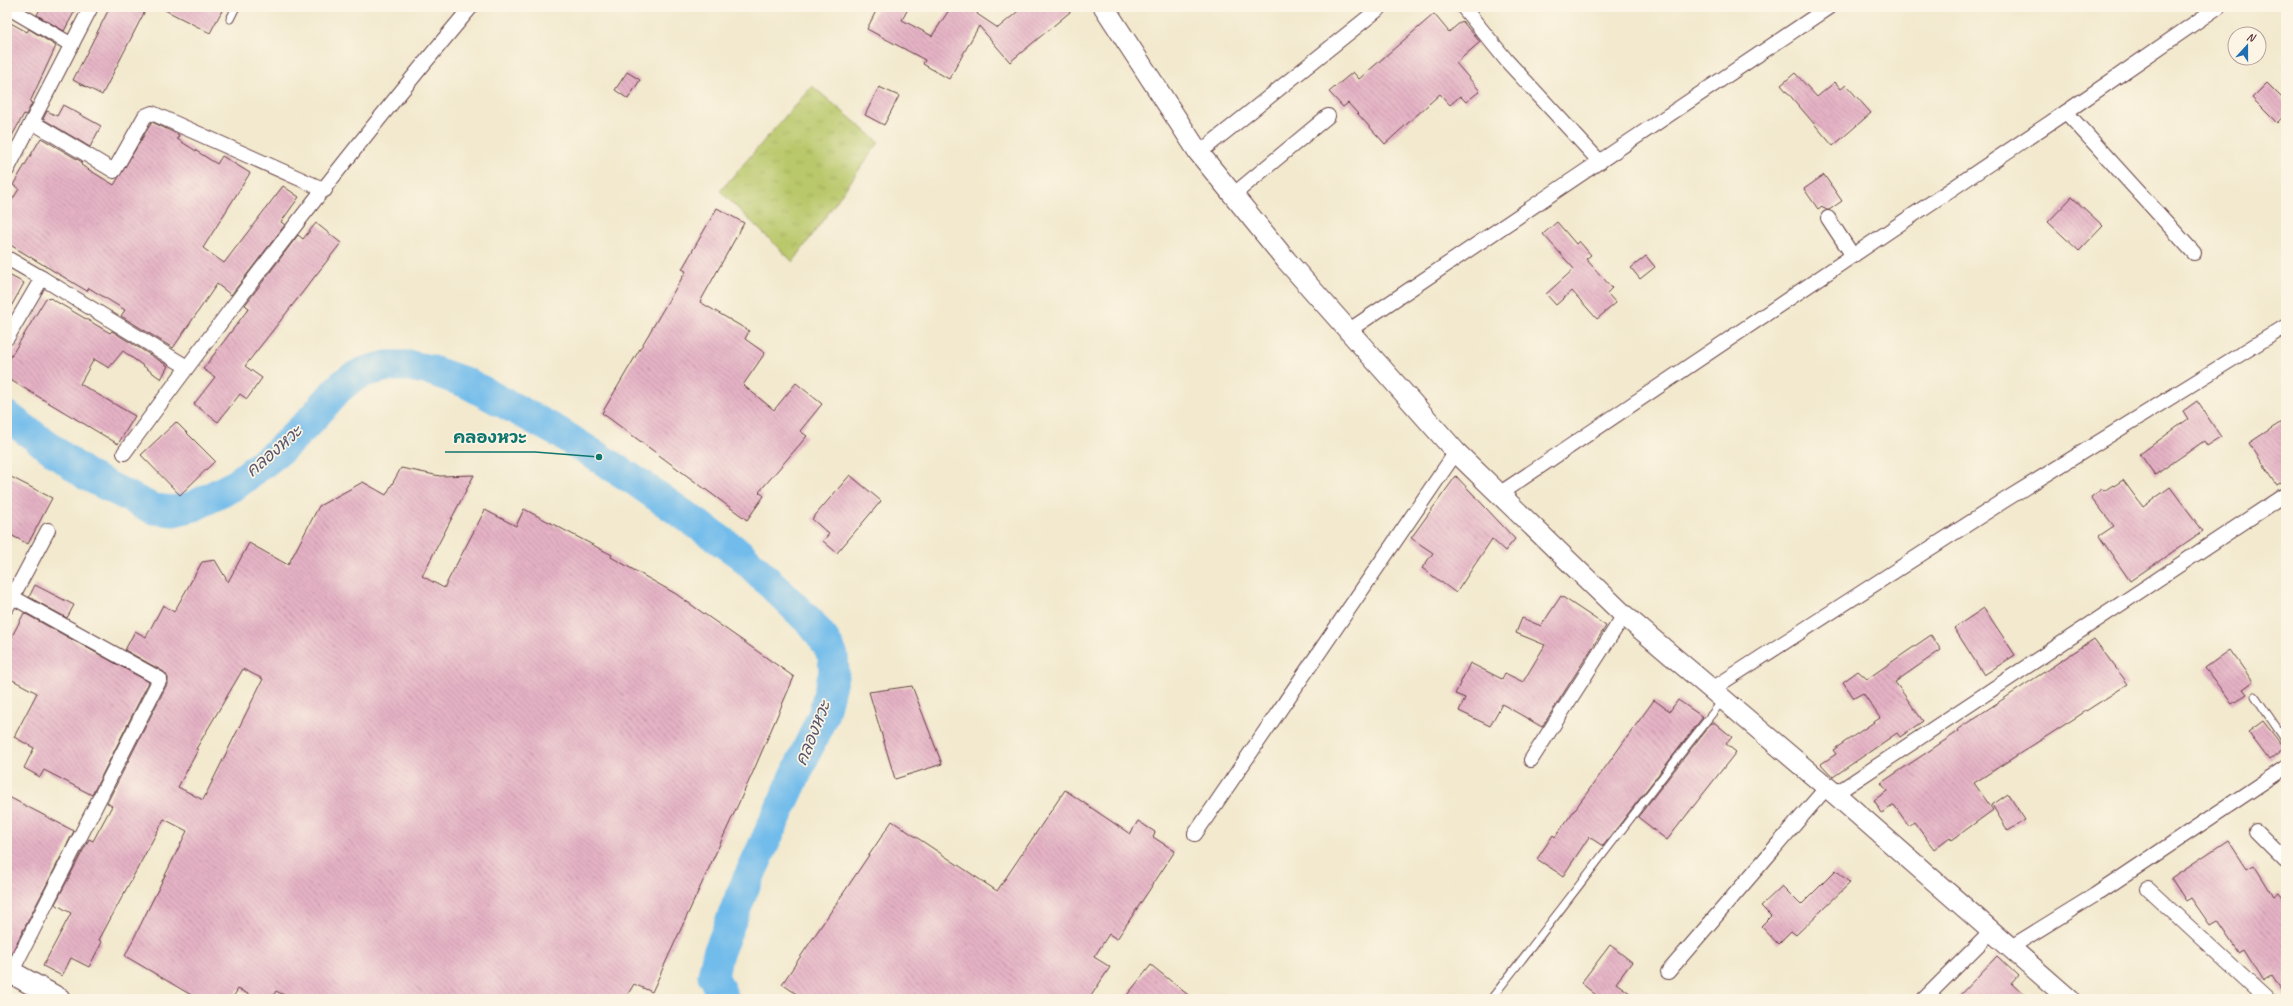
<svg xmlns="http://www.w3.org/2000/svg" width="2293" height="1006" font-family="Caveat,'Playpen Sans Thai',sans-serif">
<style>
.grass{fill:url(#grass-tufts);stroke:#82744a}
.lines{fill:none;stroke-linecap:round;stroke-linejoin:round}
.river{stroke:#72bceb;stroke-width:31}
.building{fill:url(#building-back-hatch);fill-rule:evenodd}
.lane-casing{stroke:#633d43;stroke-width:9}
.street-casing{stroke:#633d43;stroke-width:16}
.secondary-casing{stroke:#633d43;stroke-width:22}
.highway-casing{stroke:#633d43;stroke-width:24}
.lane{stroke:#fff;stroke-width:7}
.street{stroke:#fff;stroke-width:14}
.secondary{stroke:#fff;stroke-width:20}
.highway{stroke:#fff;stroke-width:22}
.labels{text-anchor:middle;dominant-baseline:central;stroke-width:3.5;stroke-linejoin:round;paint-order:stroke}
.water-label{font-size:17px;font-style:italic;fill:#58566e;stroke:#fcf5e5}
.leader{fill:none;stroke:#0f766e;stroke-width:1.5}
.callout-dot{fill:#0f766e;stroke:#fcf5e5;stroke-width:1.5}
.callout-label{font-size:17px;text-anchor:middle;font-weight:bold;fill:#0f766e;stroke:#fcf5e5;stroke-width:3.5;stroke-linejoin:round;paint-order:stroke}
</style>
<defs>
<pattern id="grass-tufts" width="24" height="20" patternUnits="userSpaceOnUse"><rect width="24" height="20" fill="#b9c86a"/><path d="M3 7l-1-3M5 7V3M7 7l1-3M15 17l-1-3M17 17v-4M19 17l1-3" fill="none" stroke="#a1ab5c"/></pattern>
<pattern id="building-back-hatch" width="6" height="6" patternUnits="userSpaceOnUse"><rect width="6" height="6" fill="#e5b2c5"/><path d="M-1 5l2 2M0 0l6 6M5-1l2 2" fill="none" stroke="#bc90a0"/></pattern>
</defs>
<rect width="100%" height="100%" fill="#fcf5e5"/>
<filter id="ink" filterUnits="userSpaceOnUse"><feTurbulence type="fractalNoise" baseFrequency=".025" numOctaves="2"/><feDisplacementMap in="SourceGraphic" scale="8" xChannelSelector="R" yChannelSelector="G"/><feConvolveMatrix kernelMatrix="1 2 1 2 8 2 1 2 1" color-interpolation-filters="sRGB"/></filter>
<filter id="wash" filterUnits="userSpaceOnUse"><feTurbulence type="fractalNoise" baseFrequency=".012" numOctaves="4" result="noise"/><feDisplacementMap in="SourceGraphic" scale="16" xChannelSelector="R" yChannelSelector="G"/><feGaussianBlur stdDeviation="0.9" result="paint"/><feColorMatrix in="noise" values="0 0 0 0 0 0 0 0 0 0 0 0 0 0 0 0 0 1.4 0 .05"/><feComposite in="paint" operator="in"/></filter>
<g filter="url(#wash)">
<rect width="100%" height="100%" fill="#f2e9ce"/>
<polygon class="grass" points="812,86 879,142 793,262 720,191"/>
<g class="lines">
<polyline class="river" points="7,416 88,476 153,509 174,511 194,506 235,485 280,450 309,422 338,389 350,379 364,372 387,366 410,366 430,370 467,383 560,433 637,482 740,554 810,622 824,639 833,656 834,672 823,715 743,890 717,956 713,976 724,999"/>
</g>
<g id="blocks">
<g class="building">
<polygon points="41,7 77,7 64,31 37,15"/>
<polygon points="110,7 147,7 102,95 73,80"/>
<polygon points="159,7 224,7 210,33"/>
<polygon points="878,7 909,7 902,20 932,36 951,7 980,7 977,14 998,28 1023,7 1076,7 1010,62 979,26 949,79 923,64 925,60 867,29"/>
<polygon points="1434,14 1449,32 1462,21 1480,42 1456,63 1480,91 1466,102 1460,96 1450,105 1440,94 1385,144 1348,103 1343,107 1329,92 1353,72 1359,79"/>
<polygon points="7,21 27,32 29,29 56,46 30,102 32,103 26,115 24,114 7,145"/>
<polygon points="627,72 640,80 628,99 615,90"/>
<polygon points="1795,73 1817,97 1835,82 1841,89 1846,85 1871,113 1833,146 1781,85"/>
<polygon points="2267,83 2286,102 2286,113 2277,123 2252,98"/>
<polygon points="879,87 899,96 884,125 865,115"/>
<polygon points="63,105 101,126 90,147 43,119 47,111 57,116"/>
<polygon points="152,122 179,135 177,139 217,164 222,156 250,173 203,248 224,263 283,186 299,197 281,222 285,225 231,295 217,284 173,348 121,316 125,310 89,288 87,291 7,243 7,208 19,189 13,185 41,138 82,162 81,165 114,185"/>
<polygon points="1824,175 1842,201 1829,210 1826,210 1822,206 1818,209 1804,189"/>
<polygon points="2072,197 2103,226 2079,251 2048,222"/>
<polygon points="717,208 744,223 700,302 749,331 745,339 765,353 743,385 774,410 796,383 822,404 800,431 807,436 759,492 764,496 747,520 602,413 686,271 682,269"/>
<polygon points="1557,222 1576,244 1579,241 1591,255 1586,259 1612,288 1607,293 1616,303 1597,319 1572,291 1556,305 1546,294 1574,269 1543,234"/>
<polygon points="316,223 341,243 245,366 262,378 247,399 240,394 218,422 194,404 215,377 203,369 249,308 245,305 298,235 303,239"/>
<polygon points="1646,256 1655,267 1640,279 1631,268"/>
<polygon points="7,274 24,283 7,314"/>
<polygon points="46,298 49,299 50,298 110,333 112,331 168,366 161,379 123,351 109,368 94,359 80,384 135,416 118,444 7,378 7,363"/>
<polygon points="2197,401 2221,437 2207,446 2204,441 2155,475 2140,454 2188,419 2183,411"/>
<polygon points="2286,419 2286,479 2277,485 2249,443"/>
<polygon points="176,422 215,461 180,495 141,455"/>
<path d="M 401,468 L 440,476 L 474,475 L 422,576 L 444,588 L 485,510 L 516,526 L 524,509 L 612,555 L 611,557 L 676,594 L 794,677 L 753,772 L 652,992 L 634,984 L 625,999 L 292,999 L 276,991 L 271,999 L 258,999 L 238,989 L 232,999 L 198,999 L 125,956 L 187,831 L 164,819 L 99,940 L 102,942 L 89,967 L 71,958 L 62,976 L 43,966 L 71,913 L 55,904 L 89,839 L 93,841 L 112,806 L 107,803 L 168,682 L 168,678 L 164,672 L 125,650 L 135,631 L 146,637 L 163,605 L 174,612 L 202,562 L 215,560 L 228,582 L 249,543 L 288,565 L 319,506 L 363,482 L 386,495 ZM 243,669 L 263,679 L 203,800 L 178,787 L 198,750 L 196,749 Z"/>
<polygon points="7,475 52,498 28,544 7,533"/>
<polygon points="850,475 881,501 837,553 823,541 829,534 812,519"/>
<polygon points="1456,476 1515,539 1505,551 1492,539 1456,593 1422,568 1433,553 1411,538"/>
<polygon points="2123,480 2143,507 2170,487 2203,531 2130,581 2099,536 2114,526 2091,497 2102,489 2104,491 2113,485 2114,486"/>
<polygon points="35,585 74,605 67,618 29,597"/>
<polygon points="1561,596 1606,626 1542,727 1502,704 1490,726 1459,711 1465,698 1455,694 1470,663 1502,679 1505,673 1523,682 1545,645 1516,633 1522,618 1541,626"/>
<polygon points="1984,608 2015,655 1984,675 1954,628"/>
<polygon points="24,613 149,682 92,795 44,770 40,777 24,768 34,748 14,737 37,693 7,677 7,646"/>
<polygon points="1931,635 1941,650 1895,682 1923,721 1900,737 1897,733 1833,777 1821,764 1836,754 1833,750 1880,718 1863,693 1854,698 1843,682 1858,671 1867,679"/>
<polygon points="2094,639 2128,684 1974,783 1993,810 1952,840 1950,837 1934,849 1914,822 1909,826 1894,805 1882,813 1874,800 1887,791 1881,783 1959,731 1958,729"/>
<polygon points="2230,650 2253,682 2243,689 2247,694 2232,704 2205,668"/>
<polygon points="912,686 942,764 895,779 869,692"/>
<polygon points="1654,700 1670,711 1678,700 1703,717 1603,846 1589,837 1563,876 1537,859 1553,835 1555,837"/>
<polygon points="2263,721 2284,748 2269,760 2248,732"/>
<polygon points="1711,723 1715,723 1732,737 1726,744 1736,752 1667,840 1638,817"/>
<polygon points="1065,790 1130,834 1138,821 1155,832 1153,837 1175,851 1117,939 1109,934 1094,957 1110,967 1089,999 804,999 782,984 892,821 997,891"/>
<polygon points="2008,794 2025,820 2008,831 1992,805"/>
<polygon points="7,796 74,831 9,958 7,958"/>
<polygon points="2228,840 2247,869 2254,865 2274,897 2279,893 2286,902 2286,997 2272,975 2263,981 2243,949 2238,952 2217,921 2210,925 2191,898 2186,901 2171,878"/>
<polygon points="1836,870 1850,883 1796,935 1791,931 1778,944 1761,926 1771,916 1761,906 1782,886 1801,905"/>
<polygon points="1610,945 1632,962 1616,983 1638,999 1601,999 1581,983"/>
<polygon points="1997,956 2018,976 2012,983 2029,999 1956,999"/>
<polygon points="1151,965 1193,999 1124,999"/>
</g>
</g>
</g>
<g filter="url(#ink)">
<use href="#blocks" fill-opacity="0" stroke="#633d43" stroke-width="1"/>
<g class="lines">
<g class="lane-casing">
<g id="lane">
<polyline points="230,19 236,7"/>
<polyline points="2255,696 2286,741"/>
<path d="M 1491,999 C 1569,900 1644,799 1723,700"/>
</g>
</g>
<g class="street-casing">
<g id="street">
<polyline points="7,7 72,45"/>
<polyline points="1463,7 1507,61 1600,162"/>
<polyline points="2066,112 2194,253"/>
<polyline points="32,122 114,171 145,116 152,113 325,190"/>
<polyline points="1199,153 1381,7"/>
<polyline points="7,170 91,7"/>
<polyline points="1233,195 1328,116"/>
<polyline points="1828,218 1853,256"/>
<polyline points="7,258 42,278 7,338"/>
<polyline points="42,278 187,367"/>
<polyline points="1348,331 1829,7"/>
<path d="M 124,453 C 235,301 350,151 471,7"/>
<polyline points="1499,494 2066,112 2218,7"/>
<polyline points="7,594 160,679 11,973"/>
<polyline points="7,607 48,530"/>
<polyline points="1712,689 2005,500 2286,326"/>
<polyline points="1531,760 1624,615"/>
<polyline points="1835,794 2286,494"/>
<polyline points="2256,831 2286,861"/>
<polyline points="1195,834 1456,452"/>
<polyline points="2148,889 2267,999"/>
<polyline points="2011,947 2095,895 2286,767"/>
<polyline points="1668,972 1827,787"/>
<polyline points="1924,999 1993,930"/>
</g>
</g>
<g class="secondary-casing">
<polyline id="secondary" points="1104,7 1199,153 1286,260 1456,452 1624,615 1835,794 2069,999"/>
</g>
<g class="highway-casing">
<polyline id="highway" points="7,970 59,999"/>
</g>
<use href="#lane" class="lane"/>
<use href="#street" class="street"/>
<use href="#secondary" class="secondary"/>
<use href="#highway" class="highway"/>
</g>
</g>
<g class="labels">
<g class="water-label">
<text transform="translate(274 451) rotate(-41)">คลองหวะ</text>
<text transform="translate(813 733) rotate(-68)">คลองหวะ</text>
</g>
</g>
<path class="leader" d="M599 457L535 452H445"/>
<circle class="callout-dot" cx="599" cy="457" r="4"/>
<g class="callout-label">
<text x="490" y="443">คลองหวะ</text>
</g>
<rect width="2293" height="1006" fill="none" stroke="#fcf5e5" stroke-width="24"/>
<g transform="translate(2247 46) rotate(21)"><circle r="19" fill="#fcf5e5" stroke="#b59f9b"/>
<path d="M0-3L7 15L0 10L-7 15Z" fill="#1f6fb2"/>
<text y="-6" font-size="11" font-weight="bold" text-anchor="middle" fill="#4a1f2b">N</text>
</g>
</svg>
